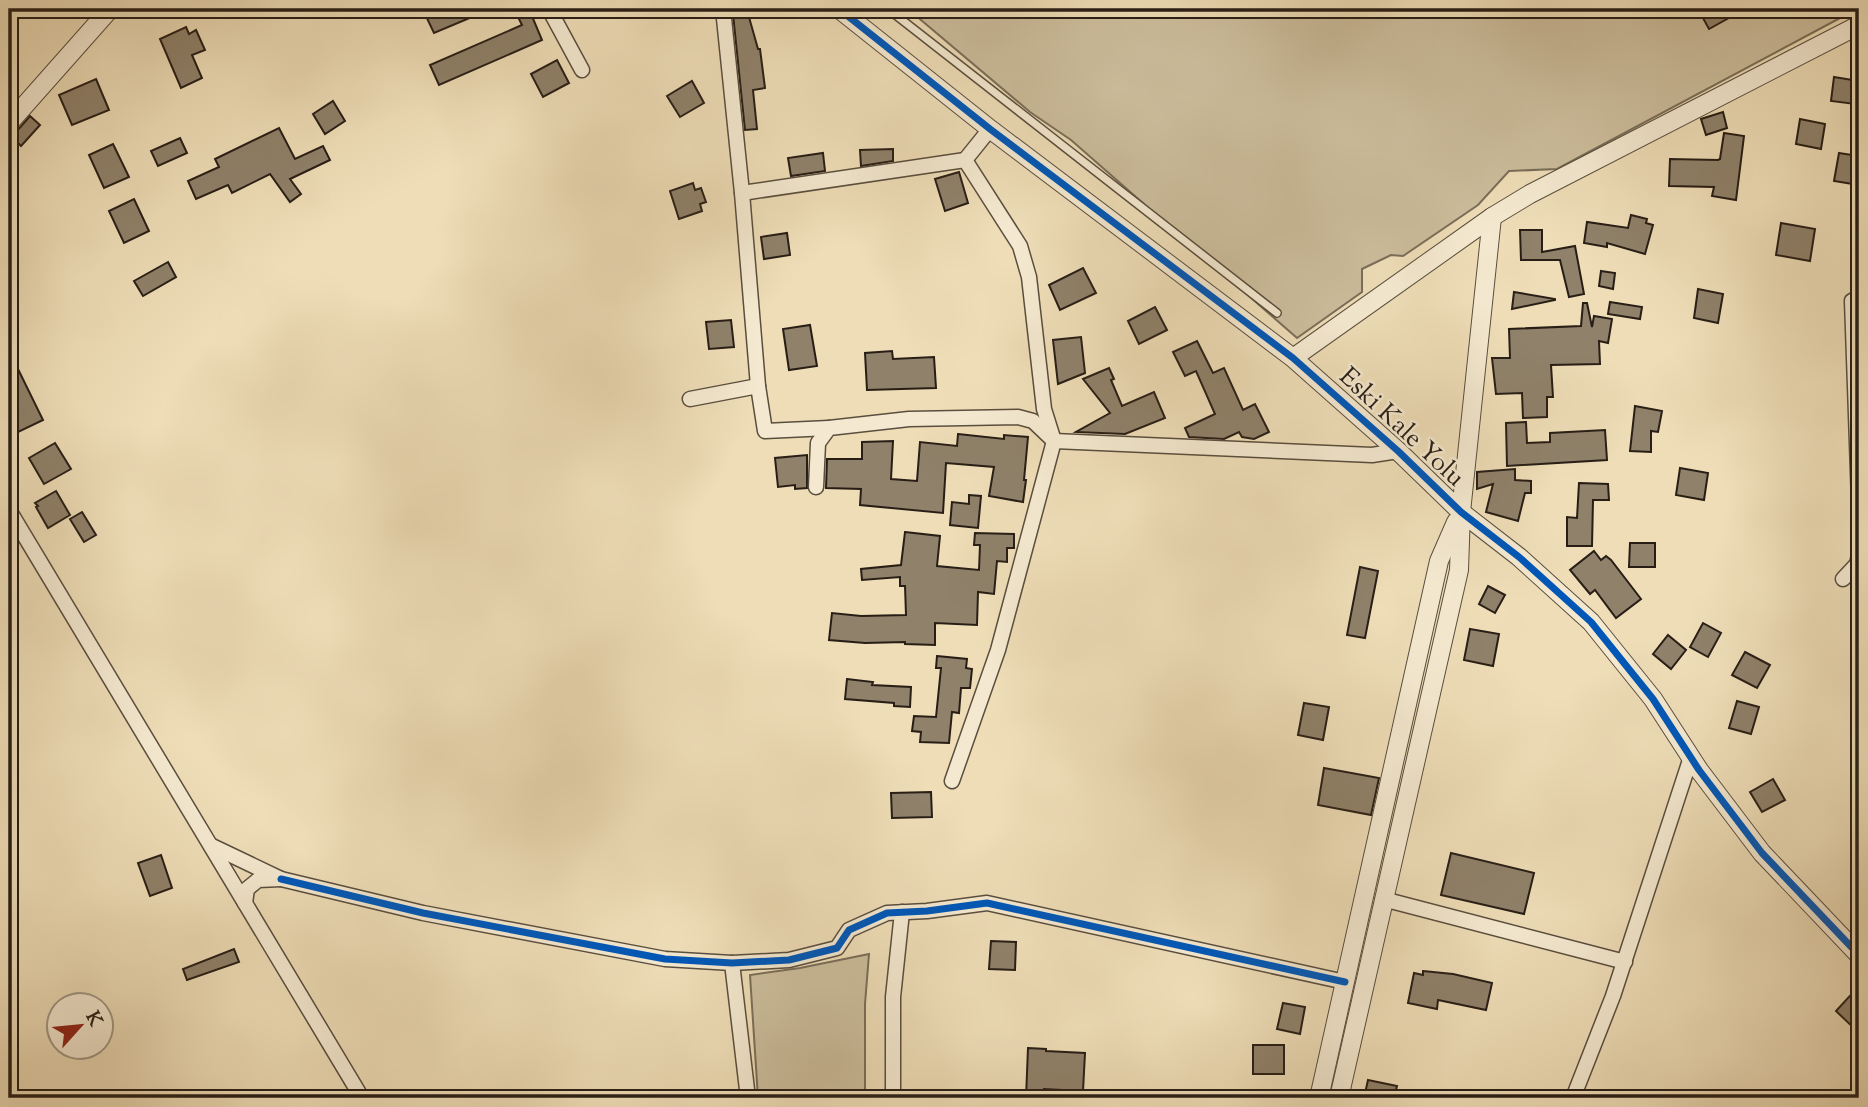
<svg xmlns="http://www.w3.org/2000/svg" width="1868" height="1107" font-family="'Sorts Mill Goudy',serif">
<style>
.green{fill:#ccbd9c;stroke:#7a6e59;stroke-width:2}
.building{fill:#8f816a;stroke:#281e16;stroke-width:2}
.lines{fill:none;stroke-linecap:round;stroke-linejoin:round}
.service-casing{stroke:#5a4e3e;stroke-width:10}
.minor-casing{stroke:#5a4e3e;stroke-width:17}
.tertiary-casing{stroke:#5a4e3e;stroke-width:20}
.service{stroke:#f4e9d0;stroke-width:7}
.minor{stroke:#f4e9d0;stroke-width:14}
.tertiary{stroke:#f4e9d0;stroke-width:18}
.cycleway-casing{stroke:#f4e9d0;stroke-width:11}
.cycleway{stroke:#0057b8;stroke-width:7}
.labels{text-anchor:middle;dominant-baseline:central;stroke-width:5;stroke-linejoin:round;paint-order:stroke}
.street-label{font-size:26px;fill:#281e16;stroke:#f4e9d0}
</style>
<rect width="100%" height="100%" fill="#eeddb7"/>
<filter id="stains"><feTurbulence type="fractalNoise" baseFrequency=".00286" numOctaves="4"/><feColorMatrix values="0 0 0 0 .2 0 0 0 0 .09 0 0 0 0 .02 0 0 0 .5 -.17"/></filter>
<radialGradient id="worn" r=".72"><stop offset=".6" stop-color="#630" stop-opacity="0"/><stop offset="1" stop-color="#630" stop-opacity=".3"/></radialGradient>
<g class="green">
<polygon points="908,9 1857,9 1557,169 1509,171 1478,205 1403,256 1391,255 1362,269 1362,292 1297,338 1071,140 1030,112"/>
<polygon points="869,954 865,1004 865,1098 758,1098 750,975 800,968"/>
</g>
<g class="building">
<polygon points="431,9 491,9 434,33 424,12"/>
<polygon points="514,9 529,9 542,40 439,85 430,65 522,25"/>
<polygon points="1698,9 1745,9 1709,29"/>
<polygon points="747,10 758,49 760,49 765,88 753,90 757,129 745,130 733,14"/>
<polygon points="186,27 189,34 196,30 205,50 192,55 202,78 181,88 160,39"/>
<polygon points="557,60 569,83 543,97 531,74"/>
<polygon points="1834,77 1859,81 1855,104 1831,101"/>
<polygon points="96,79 109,110 72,125 59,95"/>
<polygon points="692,81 704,103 680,117 667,96"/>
<polygon points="333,101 345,121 325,134 313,114"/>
<polygon points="1723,112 1727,128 1706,135 1701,119"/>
<polygon points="30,116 40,125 21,146 9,134 17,131"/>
<polygon points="1800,119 1825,124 1821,149 1796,144"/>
<polygon points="279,128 295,159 323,146 330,160 290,179 301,194 290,202 270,174 232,193 228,185 196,199 188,181 219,167 215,159"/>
<polygon points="1724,133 1744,136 1736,200 1712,196 1714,187 1669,186 1670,159 1718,160 1720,159"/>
<polygon points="180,138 187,153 158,166 151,151"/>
<polygon points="113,144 129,177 104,188 89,155"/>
<polygon points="893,149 893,161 861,166 860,150"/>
<polygon points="823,153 825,171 791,176 788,158"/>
<polygon points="1839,153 1859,156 1859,185 1834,181"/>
<polygon points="959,172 968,203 945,211 935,179"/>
<polygon points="693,183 695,190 701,188 706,202 700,204 702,211 679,219 670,191"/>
<polygon points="134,199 149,231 124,243 109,211"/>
<polygon points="1631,215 1647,219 1646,223 1653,225 1645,254 1607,243 1607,247 1584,243 1587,222 1628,228"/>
<polygon points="1781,223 1815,229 1810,261 1776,255"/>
<polygon points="1520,230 1542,230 1542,252 1575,246 1584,294 1569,297 1560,260 1521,260"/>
<polygon points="787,233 790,255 764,259 761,237"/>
<polygon points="168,262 176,277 143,296 134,281"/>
<polygon points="1083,268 1096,293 1060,310 1049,285"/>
<polygon points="1601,271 1615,273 1613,289 1599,286"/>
<polygon points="1698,289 1723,294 1718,323 1694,318"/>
<polygon points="1514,292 1555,299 1555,300 1512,309"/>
<polygon points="1610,302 1642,307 1640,319 1608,314"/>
<polygon points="1583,303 1587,303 1592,327 1594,316 1612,319 1608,343 1599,341 1600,364 1551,365 1553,397 1547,397 1547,417 1523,418 1522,393 1496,394 1492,358 1510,358 1509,329 1581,326"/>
<polygon points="1155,307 1167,330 1139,344 1128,321"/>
<polygon points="731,320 734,347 709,349 706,322"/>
<polygon points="810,325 817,366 789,370 783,329"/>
<polygon points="1081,337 1085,373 1058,384 1053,340"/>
<polygon points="1197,341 1213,373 1224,368 1243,410 1255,404 1269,432 1254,439 1242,437 1239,432 1224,439 1189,437 1185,428 1215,414 1196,371 1185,376 1173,352"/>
<polygon points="892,351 893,359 934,357 936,388 867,390 865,353"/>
<polygon points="17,367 43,420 14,434 9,423 9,371"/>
<polygon points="1109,368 1114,379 1111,380 1122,406 1154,392 1165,418 1125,434 1076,432 1110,413 1083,379"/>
<polygon points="1635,406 1662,411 1658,432 1651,431 1651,452 1630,451"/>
<polygon points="1526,422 1527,443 1550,442 1550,433 1605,430 1607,460 1507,466 1506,423"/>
<polygon points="958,434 1004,439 1004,435 1028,437 1024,480 1026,480 1023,502 989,496 994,467 946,463 943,513 860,505 861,489 826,488 827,459 862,459 862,442 893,441 891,479 917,481 920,442 957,446"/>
<polygon points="55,443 71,469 44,484 29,458"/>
<polygon points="807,455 807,488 795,489 795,485 778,487 775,458"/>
<polygon points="1680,468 1708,473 1704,500 1676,495"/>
<polygon points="1515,469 1515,480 1531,481 1531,493 1525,493 1518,521 1486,512 1493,484 1477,489 1477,472"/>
<polygon points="1579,483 1608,484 1609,500 1593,500 1592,546 1567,546 1567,517 1577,518"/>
<polygon points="56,491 70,515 48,528 36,507 38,506 35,503"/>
<polygon points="969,495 981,496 978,528 950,525 952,502 969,504"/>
<polygon points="82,512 96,535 84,542 70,519"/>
<polygon points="905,532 940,536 937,566 979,570 980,545 974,545 975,533 1014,534 1014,548 1007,548 1007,562 997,561 994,594 978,592 977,625 935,623 935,645 905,644 905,642 865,643 829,640 832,613 861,616 906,615 905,586 900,586 900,577 862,580 861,569 901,565"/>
<polygon points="1630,543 1655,543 1655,567 1629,567"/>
<polygon points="1594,551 1601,560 1606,556 1611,560 1641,599 1616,618 1595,590 1590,594 1570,570"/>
<polygon points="1360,567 1378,571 1365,638 1347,635"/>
<polygon points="1488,586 1505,595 1495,613 1479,604"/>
<polygon points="1703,623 1721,633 1708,657 1690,647"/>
<polygon points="1470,629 1499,634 1493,666 1464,660"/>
<polygon points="1668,635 1686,650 1671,669 1653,654"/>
<polygon points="1745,652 1770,665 1757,688 1732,675"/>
<polygon points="937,656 967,659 966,668 972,669 970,688 961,688 959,713 952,712 949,743 920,742 921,732 912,731 914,716 936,717 941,668 936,668"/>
<polygon points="847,679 873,682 872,685 911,687 910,707 894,706 894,703 845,699"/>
<polygon points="1737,701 1759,707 1751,734 1729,728"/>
<polygon points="1304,703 1329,707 1323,740 1298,735"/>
<polygon points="1324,768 1379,778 1371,815 1318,805"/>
<polygon points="1773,779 1785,800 1762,812 1750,792"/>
<polygon points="931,792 932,817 892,818 891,793"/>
<polygon points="1451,853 1534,873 1524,914 1441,895"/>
<polygon points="161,855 172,888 150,896 138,863"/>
<polygon points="991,941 1016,942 1015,970 989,969"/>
<polygon points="234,949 239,962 187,980 183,969"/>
<polygon points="1423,971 1453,974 1492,983 1486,1010 1438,1000 1437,1009 1408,1003 1414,973 1423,975"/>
<polygon points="1859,986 1859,1033 1836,1011"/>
<polygon points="1283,1003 1305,1007 1300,1034 1277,1029"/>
<rect x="1253" y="1045" width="31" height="29"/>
<polygon points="1028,1048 1046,1049 1046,1051 1085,1053 1083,1091 1044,1089 1044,1098 1026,1098"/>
<polygon points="1368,1080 1397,1086 1394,1098 1364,1098"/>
</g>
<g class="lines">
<g class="service-casing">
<polyline id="service" points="888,9 1277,313"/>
</g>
<g class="minor-casing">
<g id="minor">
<polyline points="549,9 582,70"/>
<polyline points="723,9 742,193 758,386"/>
<polyline points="742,193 965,160 990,129"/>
<polyline points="1859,297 1852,301 1859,501"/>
<polyline points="690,399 758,386 765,431 829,428"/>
<polyline points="816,487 818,443 829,428 909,419 1018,417 1033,421 1054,441 1372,455 1398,451"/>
<polyline points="9,510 362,1098"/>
<polyline points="1843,579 1857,564 1859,555"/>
<polyline points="952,781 998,650 1054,441 1044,409 1029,277 1020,246 965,160"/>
<polyline points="212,846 281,879 258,880 247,889 245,903"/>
<polyline points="281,879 423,913 665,959 732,963 789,960 837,948 849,930 887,913 927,911 987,903 1345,982"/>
<polyline points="1383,899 1625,962"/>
<polyline points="732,963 748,1098"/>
<polyline points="893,1098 893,997 902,912"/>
<polyline points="1573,1098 1613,996 1691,757"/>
</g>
</g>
<g class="tertiary-casing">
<g id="tertiary">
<polyline points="839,9 990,129 1293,358 1398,451 1461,512 1519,557 1591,622 1653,699 1699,770 1762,853 1859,955"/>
<polyline points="9,123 110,9"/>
<polyline points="1293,358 1492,217 1530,194 1859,25"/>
<polyline points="1319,1098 1439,561 1456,522"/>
<polyline points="1339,1098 1459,570 1461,512 1492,217"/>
</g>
</g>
<use href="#service" class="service"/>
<use href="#minor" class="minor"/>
<use href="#tertiary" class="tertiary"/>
<g class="cycleway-casing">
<g id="cycleway">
<polyline points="839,9 990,129 1293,358 1398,451 1461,512 1519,557 1591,622 1653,699 1699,770 1762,853 1859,955"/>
<polyline points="281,879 423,913 665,959 732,963 789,960 837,948 849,930 887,913 927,911 987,903 1345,982"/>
</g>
</g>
<use href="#cycleway" class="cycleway"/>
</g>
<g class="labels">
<g class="street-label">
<text transform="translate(1401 428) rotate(43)">Eski Kale Yolu</text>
</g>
</g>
<rect width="1868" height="1107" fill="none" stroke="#eeddb7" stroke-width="35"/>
<rect x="10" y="10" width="1847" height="1086" fill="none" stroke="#281e16" stroke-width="3.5"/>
<rect x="18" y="18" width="1833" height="1072" fill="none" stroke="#281e16" stroke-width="2"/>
<g transform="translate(80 1026) rotate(63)"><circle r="33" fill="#f4e9d0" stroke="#a29886" stroke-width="2"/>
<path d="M0-5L12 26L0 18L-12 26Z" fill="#8f2418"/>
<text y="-10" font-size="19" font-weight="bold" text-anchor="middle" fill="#281e16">K</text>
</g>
<rect width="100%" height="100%" filter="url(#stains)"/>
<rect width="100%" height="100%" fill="url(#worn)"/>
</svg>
